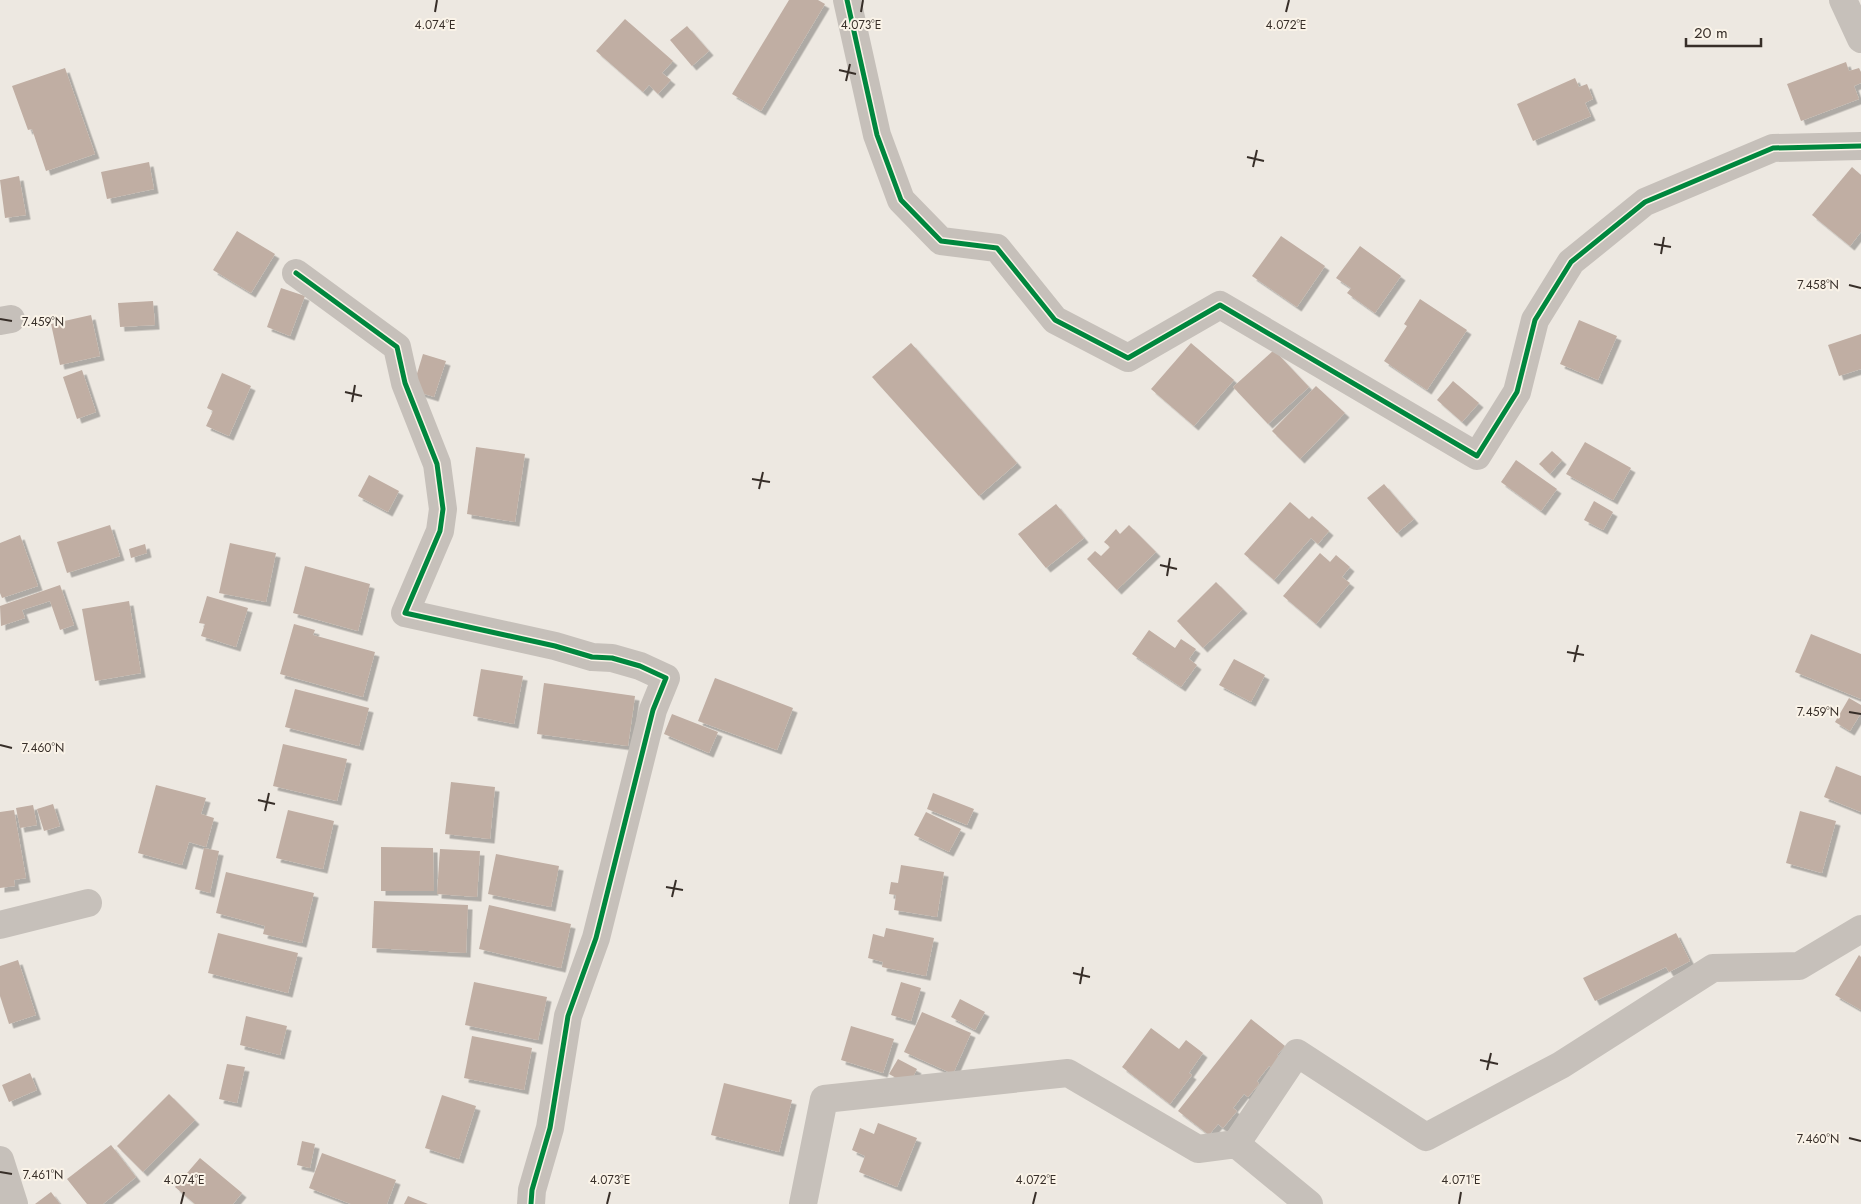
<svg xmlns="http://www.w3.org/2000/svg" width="1861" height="1204" font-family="Jost,sans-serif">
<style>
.building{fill:#c0aea3;filter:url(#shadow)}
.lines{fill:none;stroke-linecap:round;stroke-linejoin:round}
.street{stroke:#c6c0ba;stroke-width:28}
.cycleway-casing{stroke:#faf3e8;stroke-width:8}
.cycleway{stroke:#00873e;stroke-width:5}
.ticks{fill:none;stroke:#372e28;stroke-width:2}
.ticks-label{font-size:12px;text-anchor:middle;fill:#372e28;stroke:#faf3e8;stroke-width:4;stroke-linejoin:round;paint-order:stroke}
</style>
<defs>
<filter id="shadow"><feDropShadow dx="4.5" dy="4.5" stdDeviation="0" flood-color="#0004"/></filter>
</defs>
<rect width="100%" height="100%" fill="#ede8e1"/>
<g class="building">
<polygon points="789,0 818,0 825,4 761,111 732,94"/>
<polygon points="625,19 673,61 662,73 671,80 658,94 649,85 643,92 596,51"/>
<polygon points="687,26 709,51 692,66 670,40"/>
<polygon points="1846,62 1849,71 1859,68 1861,72 1861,83 1854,86 1859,99 1801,121 1787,84"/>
<polygon points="65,68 95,154 46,171 32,129 28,130 12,86"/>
<polygon points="1575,78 1579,87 1587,84 1593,99 1585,103 1591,116 1533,141 1517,104"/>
<polygon points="149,162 154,189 107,199 101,172"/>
<polygon points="1852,167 1861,175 1861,232 1850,246 1812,215"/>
<polygon points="19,176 26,215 5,218 0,180"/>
<polygon points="237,231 275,254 251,293 213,270"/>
<polygon points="1281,236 1325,266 1297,307 1252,276"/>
<polygon points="1360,246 1401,276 1375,313 1347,293 1351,288 1336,278"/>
<polygon points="281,288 305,296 290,336 267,327"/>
<polygon points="1420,299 1467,330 1427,390 1384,361 1407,326 1404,324"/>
<polygon points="153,301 155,325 120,327 118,303"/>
<polygon points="91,315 100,356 60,365 51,324"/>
<polygon points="1579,320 1617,336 1598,380 1560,364"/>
<polygon points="1861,334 1861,369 1839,376 1828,345"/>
<polygon points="911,343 1017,463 979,496 872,377"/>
<polygon points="1191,343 1234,380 1194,426 1151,389"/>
<polygon points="1274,350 1309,387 1268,424 1233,387"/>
<polygon points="423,354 446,361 434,397 412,390"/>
<polygon points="82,370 96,412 77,419 63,377"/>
<polygon points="222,373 251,386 229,436 206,426 213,411 207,408"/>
<polygon points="1453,381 1479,403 1462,422 1437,400"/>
<polygon points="1316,386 1345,413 1300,459 1272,431"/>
<polygon points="1585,442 1631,468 1613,500 1566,474"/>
<polygon points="476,447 525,454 515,522 467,514"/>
<polygon points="1552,451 1562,460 1550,474 1539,464"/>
<polygon points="1516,460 1557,489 1541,511 1501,482"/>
<polygon points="369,475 399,491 388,512 358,496"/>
<polygon points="1384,484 1414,519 1397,533 1367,498"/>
<polygon points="1594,501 1613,512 1603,530 1584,520"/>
<polygon points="1290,502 1309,519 1312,516 1329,531 1318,544 1311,538 1274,580 1244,554"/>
<polygon points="1056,504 1084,538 1046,568 1018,534"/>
<polygon points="110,525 120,556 67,573 57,542"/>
<polygon points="1129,525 1156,552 1117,590 1087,559 1095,551 1101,556 1110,547 1104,542 1116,529 1120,534"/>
<polygon points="20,535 38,586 2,598 0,593 0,543"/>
<polygon points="230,543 276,553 266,602 219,593"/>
<polygon points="145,544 147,553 131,558 129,549"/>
<polygon points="1320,553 1330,562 1336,555 1350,567 1342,577 1350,583 1316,624 1283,596"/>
<polygon points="305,566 370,584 358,631 293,613"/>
<polygon points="1216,582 1243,609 1203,648 1177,621"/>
<polygon points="60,585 74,625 60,630 50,601 22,610 25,618 1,626 0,606"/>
<polygon points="207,596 248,608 236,647 201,636 205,624 199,623"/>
<polygon points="129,601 141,673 95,681 82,609"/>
<polygon points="294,624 315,630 313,635 375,652 363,697 280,674"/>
<polygon points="1149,630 1175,648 1181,639 1196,649 1189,659 1197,665 1181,687 1132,654"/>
<polygon points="1811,634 1861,654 1861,699 1795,672"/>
<polygon points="1234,659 1265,675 1251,702 1219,685"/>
<polygon points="481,669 523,676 514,724 473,716"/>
<polygon points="715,678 793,708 777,750 698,721"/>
<polygon points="544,683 635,696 628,746 537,734"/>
<polygon points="295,689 369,708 359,746 285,727"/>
<polygon points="1849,698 1861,705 1861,713 1850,731 1835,722"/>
<polygon points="672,714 718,732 709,753 664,734"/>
<polygon points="283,744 347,759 337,801 273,786"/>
<polygon points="1836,766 1861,776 1861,812 1824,797"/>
<polygon points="451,782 495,787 490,839 445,834"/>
<polygon points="156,785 206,798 201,814 214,818 206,847 189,842 182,865 138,853"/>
<polygon points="933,793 974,809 967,825 927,809"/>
<polygon points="53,804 60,826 44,831 37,809"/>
<polygon points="33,805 37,825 20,828 16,808"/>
<polygon points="14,810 26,878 14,880 15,886 0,888 0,812"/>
<polygon points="288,810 334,821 323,869 276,858"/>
<polygon points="1800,811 1836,821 1822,873 1786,863"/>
<polygon points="926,812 961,829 949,852 914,835"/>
<polygon points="381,847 433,848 434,891 381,891"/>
<polygon points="204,848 219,851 210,893 195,889"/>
<polygon points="440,849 480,851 477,897 437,894"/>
<polygon points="496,854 559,866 551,907 488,894"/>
<polygon points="901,865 944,872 937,917 894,910 896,895 889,894 891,882 898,883"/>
<polygon points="226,872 314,893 302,943 263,934 265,926 216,913"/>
<polygon points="374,901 468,905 466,953 372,948"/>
<polygon points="489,905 571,924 561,968 479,949"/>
<polygon points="886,928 934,938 926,976 882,967 883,962 868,958 873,934 884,937"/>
<polygon points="218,933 298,953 288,993 208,973"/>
<polygon points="1676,933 1690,961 1669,972 1666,967 1595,1001 1583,978"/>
<polygon points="1859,955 1861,957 1861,1010 1835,995"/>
<polygon points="18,960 36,1015 9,1024 0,996 0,966"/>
<polygon points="474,982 547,997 538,1040 465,1025"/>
<polygon points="901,982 921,988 911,1021 891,1015"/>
<polygon points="960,999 985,1012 975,1030 951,1017"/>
<polygon points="922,1012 971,1033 953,1074 904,1052"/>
<polygon points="246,1016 287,1026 280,1055 240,1045"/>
<polygon points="1251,1019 1285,1046 1277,1055 1280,1057 1272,1068 1269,1066 1257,1081 1259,1084 1248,1097 1244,1094 1233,1108 1237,1111 1223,1128 1218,1124 1209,1135 1178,1111"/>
<polygon points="851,1026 894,1039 883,1073 841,1060"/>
<polygon points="1151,1028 1179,1049 1186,1040 1203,1053 1189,1073 1192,1075 1170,1104 1122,1067"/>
<polygon points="472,1036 532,1048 524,1090 464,1078"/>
<polygon points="898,1059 917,1069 909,1085 889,1074"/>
<polygon points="227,1064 245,1067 237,1103 219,1099"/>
<polygon points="30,1073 37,1090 9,1102 2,1085"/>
<polygon points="724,1083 792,1100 779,1152 711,1135"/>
<polygon points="169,1094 195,1120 143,1172 117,1146"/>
<polygon points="442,1095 476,1106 459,1159 425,1148"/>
<polygon points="878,1123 917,1138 897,1187 859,1172 865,1156 852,1150 860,1128 874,1134"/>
<polygon points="302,1141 315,1144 310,1168 297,1165"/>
<polygon points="111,1145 136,1177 103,1204 87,1204 67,1179"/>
<polygon points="322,1153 396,1180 387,1204 351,1204 309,1188"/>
<polygon points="200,1158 242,1193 233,1204 195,1204 175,1187"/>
<polygon points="51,1192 60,1204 35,1204"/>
<polygon points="408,1196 428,1204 404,1204"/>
</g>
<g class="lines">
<g class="street">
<polyline points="847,0 877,135 901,200 941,241 997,248 1055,320 1128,358 1220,305 1477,456 1517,392 1535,320 1571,262 1645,202 1773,148 1861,146"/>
<polyline points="1843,0 1861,39"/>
<polyline points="296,273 397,347 405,383 437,464 443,509 440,531 405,613 555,646 592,657 612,658 640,666 666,678 653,710 596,938 568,1016 550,1128 532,1190 531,1204"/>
<polyline points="0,321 11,319"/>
<polyline points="0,925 88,903"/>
<polyline points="1236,1144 1297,1053 1426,1137 1561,1065 1713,968 1799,966 1861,929"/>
<polyline points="0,1160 14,1204"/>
<polyline points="803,1204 824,1099 1068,1073 1198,1149 1236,1144 1309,1204"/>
</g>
<g class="cycleway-casing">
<g id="cycleway">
<polyline points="847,0 877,135 901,200 941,241 997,248 1055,320 1128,358 1220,305 1477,456 1517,392 1535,320 1571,262 1645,202 1773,148 1861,146"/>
<polyline points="296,273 397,347 405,383 437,464 443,509 440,531 405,613 555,646 592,657 612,658 640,666 666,678 653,710 596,938 568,1016 550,1128 532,1190 531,1204"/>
</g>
</g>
<use href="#cycleway" class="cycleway"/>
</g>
<path class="ticks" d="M 435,12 L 437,0M 861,12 L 863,0M 1286,12 L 1289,0M 839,70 L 856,74M 846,81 L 850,64M 1247,157 L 1264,161M 1253,167 L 1257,150M 1654,244 L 1671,247M 1661,254 L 1664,237M 1849,285 L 1861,288M 0,319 L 12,321M 345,392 L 362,396M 352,402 L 355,385M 752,479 L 770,482M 759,489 L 763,472M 1160,565 L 1177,569M 1167,576 L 1170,558M 1567,652 L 1584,655M 1574,662 L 1578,645M 1849,712 L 1861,714M 0,745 L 12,748M 258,800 L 275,804M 265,811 L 269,793M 666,887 L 683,890M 672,897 L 676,880M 1073,973 L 1090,977M 1080,984 L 1083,967M 1480,1060 L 1498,1064M 1487,1070 L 1491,1053M 1849,1138 L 1861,1141M 0,1172 L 12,1174M 181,1204 L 184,1192M 607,1204 L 610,1192M 1033,1204 L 1036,1192M 1459,1204 L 1461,1192"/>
<g class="ticks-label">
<text x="435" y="29">4.074°E</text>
<text x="861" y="29">4.073°E</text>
<text x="1286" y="29">4.072°E</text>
<text x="1818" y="289">7.458°N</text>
<text x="43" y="326">7.459°N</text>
<text x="1818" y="716">7.459°N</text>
<text x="43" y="752">7.460°N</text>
<text x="1818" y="1143">7.460°N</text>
<text x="43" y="1179">7.461°N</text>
<text x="184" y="1184">4.074°E</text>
<text x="610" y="1184">4.073°E</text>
<text x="1036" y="1184">4.072°E</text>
<text x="1461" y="1184">4.071°E</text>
</g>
<path d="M1686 38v8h75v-8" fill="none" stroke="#372e28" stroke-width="2.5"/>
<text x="1694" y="38" font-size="15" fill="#372e28" stroke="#faf3e8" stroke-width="4" paint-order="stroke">20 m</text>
</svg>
